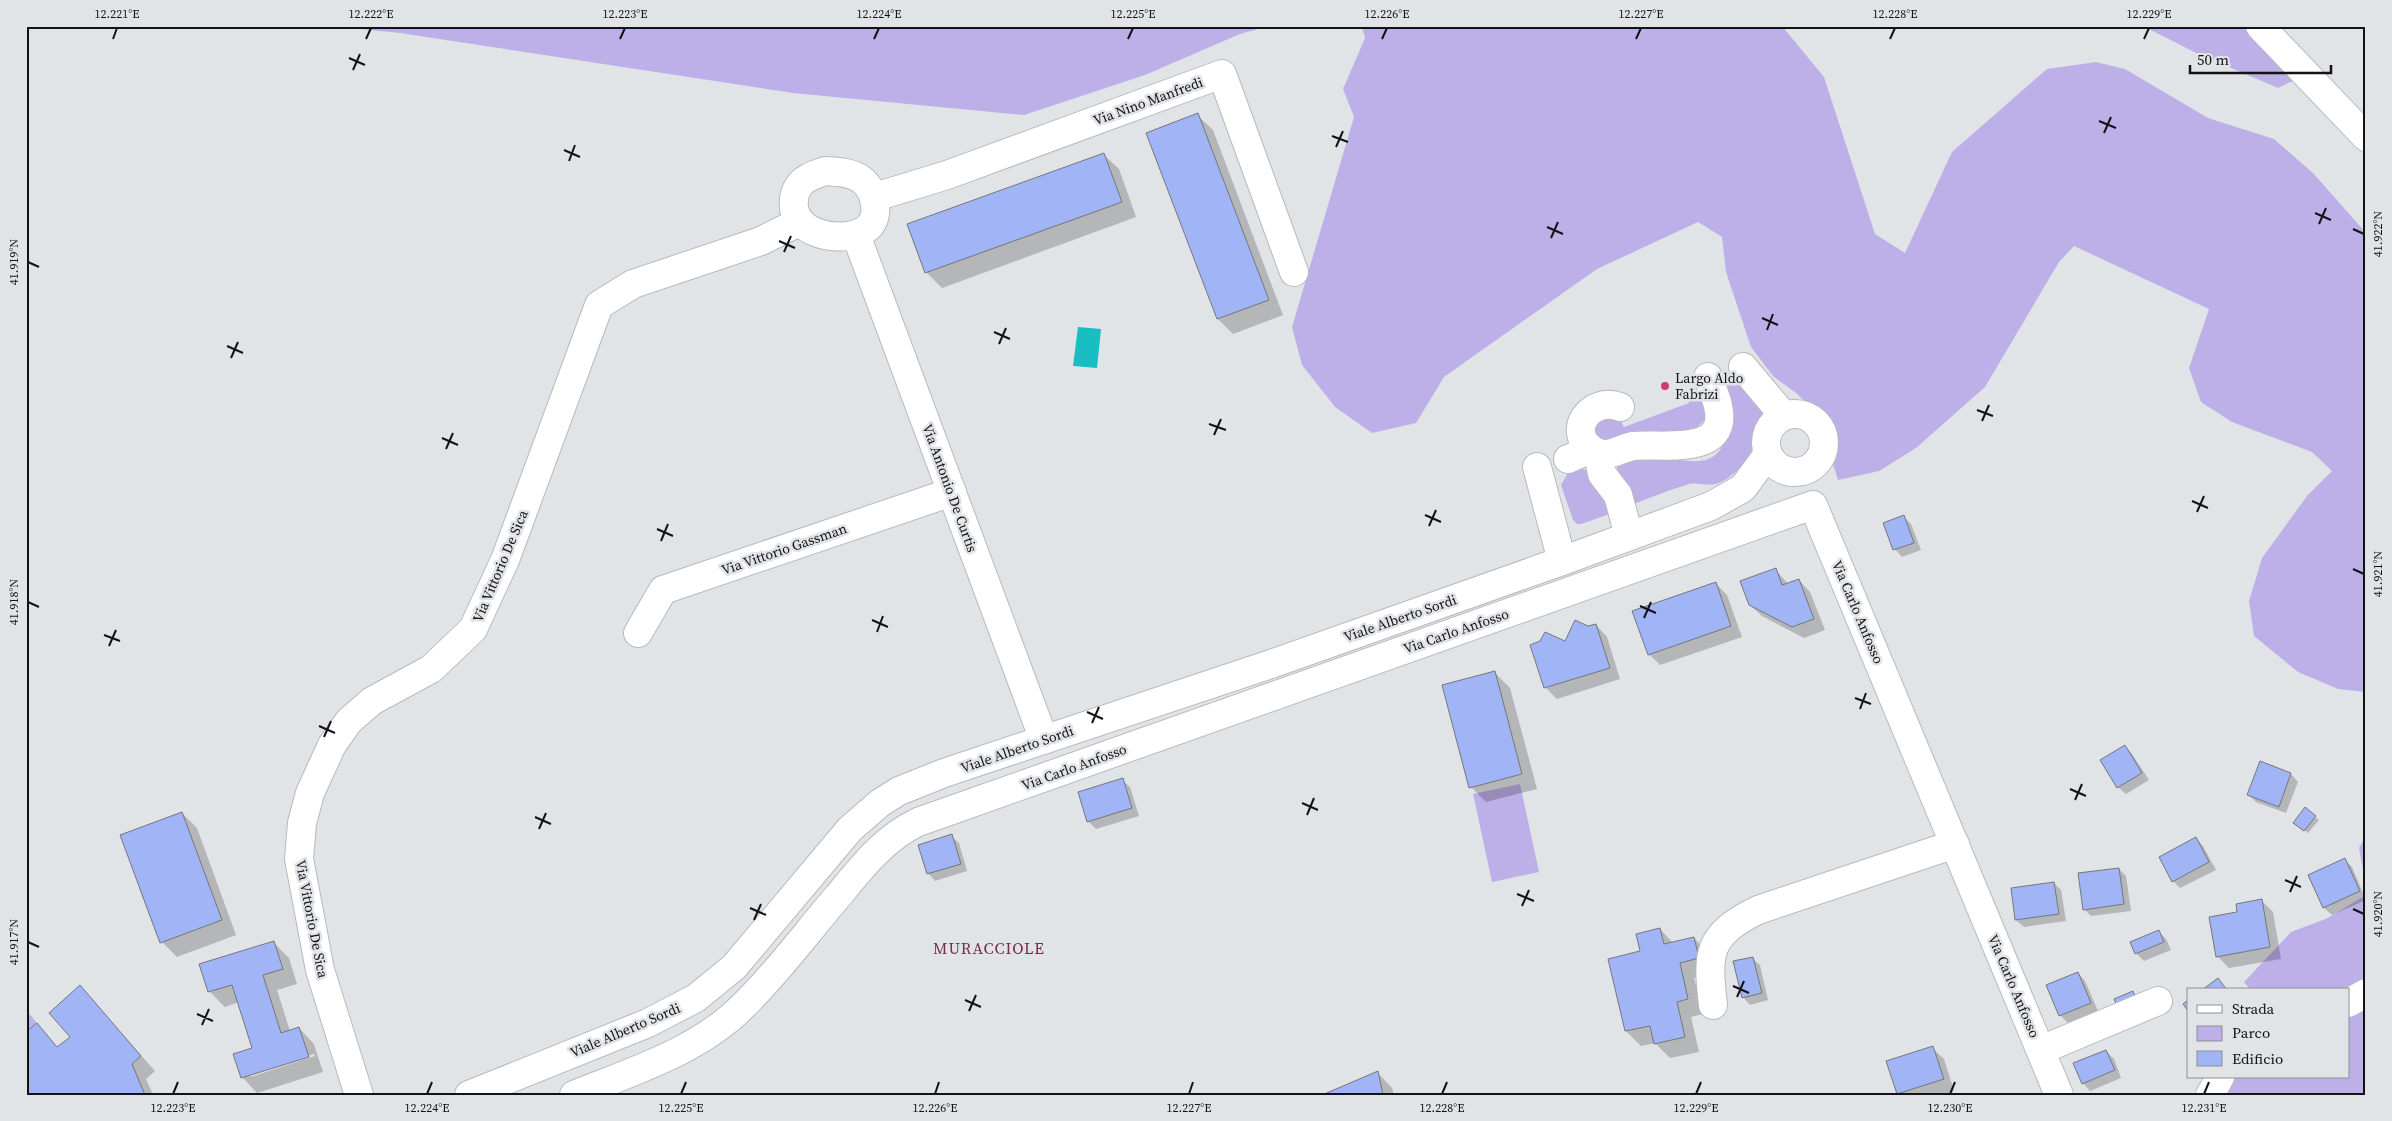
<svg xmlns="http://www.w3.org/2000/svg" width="2392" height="1121" font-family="'Source Serif 4',serif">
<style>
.green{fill:#bdb0e8}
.water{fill:#19bec3}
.shadow{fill:#0003;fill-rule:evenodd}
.building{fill:#a0b4f6;stroke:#75777a}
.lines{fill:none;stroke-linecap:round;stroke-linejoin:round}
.minor-casing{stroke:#b7babd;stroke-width:30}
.minor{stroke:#fff;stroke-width:28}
.ticks{fill:none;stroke:#121314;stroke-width:2}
.poi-dot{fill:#cd3f69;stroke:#e1e4e7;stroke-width:2}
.labels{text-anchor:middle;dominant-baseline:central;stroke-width:5;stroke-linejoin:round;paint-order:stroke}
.street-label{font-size:14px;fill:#121314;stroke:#e1e4e7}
.poi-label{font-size:14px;fill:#121314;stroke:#e1e4e7;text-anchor:start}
.quarter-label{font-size:16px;letter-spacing:1px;fill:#763041;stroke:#e1e4e7}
.neatline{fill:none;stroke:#121314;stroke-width:2}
.ticks-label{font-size:12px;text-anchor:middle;fill:#121314}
</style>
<rect width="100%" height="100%" fill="#e1e4e7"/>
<g class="green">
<polygon points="329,26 1269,26 1240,34 1145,75 1024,115 793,93 400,33"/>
<polygon points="1362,26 1583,26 1587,29 1590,26 1782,26 1824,77 1875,234 1905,253 1952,152 2047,69 2096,62 2125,69 2208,118 2274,139 2313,173 2366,233 2366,692 2338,689 2298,672 2254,636 2249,601 2262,558 2307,496 2332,471 2312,452 2232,422 2201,402 2189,368 2209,309 2074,246 2059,262 1985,387 1916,448 1879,471 1838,480 1831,458 1827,422 1796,393 1773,376 1751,347 1726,272 1722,237 1698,222 1597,269 1444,377 1416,423 1372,433 1335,407 1302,365 1292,327 1354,117 1343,89 1365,38"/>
<polygon points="2143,26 2251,26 2297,79 2278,88 2196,53"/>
<path d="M 1730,376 L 1734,376 C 1743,385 1757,396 1762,407 C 1775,431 1741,475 1719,483 C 1709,487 1698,482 1689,484 C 1668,490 1648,499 1628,506 L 1623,484 L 1617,469 L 1619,461 C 1631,460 1643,457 1654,457 C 1678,456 1714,475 1725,439 C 1728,430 1722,396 1721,385 Z"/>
<polygon points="1697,389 1702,391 1708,417 1695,429 1686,431 1597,442 1591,423 1594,418 1619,417 1624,427 1689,403 1688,394"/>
<path d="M 1576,468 C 1597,468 1604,494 1613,510 L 1607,515 L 1581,524 L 1577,524 L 1573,520 L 1561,485 L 1569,471 Z"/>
<polygon points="1520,784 1539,872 1492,882 1473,794"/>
<polygon points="2366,835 2366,886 2359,848"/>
<polygon points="2366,895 2366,982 2348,990 2251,990 2244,982 2291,932 2328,918"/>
<polygon points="2366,1000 2366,1095 2219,1095 2236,1077 2348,1077 2348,1011"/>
<polygon points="26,1010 37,1023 26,1032"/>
</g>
<polygon class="water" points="1078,327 1101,329 1097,368 1073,366"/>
<g class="shadow">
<polygon points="1197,115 1213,130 1283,315 1233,334 1218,319"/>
<polygon points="1103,154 1119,169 1136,217 942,288 926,272"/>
<polygon points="1903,516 1911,524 1921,550 1902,557 1895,549"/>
<polygon points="1775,569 1788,584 1799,580 1810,592 1825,630 1804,638 1762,616 1750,605"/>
<polygon points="1716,584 1727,595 1742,637 1660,665 1649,654"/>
<polygon points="1596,625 1607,637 1620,679 1557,699 1545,687 1541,642 1566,643 1588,628"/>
<polygon points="1495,673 1510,688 1537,789 1486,802 1471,787"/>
<polygon points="2125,746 2132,754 2149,780 2126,794 2118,787"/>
<polygon points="2261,763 2291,774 2298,782 2286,813 2256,802 2249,795"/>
<polygon points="1122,780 1130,787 1139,816 1096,829 1088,821"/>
<polygon points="182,813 197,828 236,935 177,957 162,942"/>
<polygon points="2315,817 2319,820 2308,833 2298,826"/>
<polygon points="951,836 959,843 967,871 935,881 928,873"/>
<polygon points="2196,838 2203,846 2216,870 2180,888 2173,881"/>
<polygon points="2345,860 2352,867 2366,900 2332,915 2324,908 2310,876"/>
<polygon points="2119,869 2126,876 2131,911 2091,916 2084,909"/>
<polygon points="2054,883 2061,890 2066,921 2024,927 2016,920"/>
<polygon points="2262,901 2273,912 2281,959 2229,968 2217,956 2239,913"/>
<polygon points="1660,929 1673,943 1694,938 1709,954 1714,973 1694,978 1703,1014 1691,1017 1699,1052 1670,1058 1655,1043 1641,1046 1626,1031 1610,960 1642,952"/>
<polygon points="2158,931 2166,939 2171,950 2144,961 2137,954 2132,942"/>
<path d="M 273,942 L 289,958 L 297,984 L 277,990 L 290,1031 L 299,1028 L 314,1044 L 323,1072 L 257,1093 L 242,1077 L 254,1049 L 239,1002 L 225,1007 L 210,992 ZM 314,1054 L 315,1056 L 250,1077 L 250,1074 Z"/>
<polygon points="1752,958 1760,965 1768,1000 1750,1005 1743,997"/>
<polygon points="2078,973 2085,981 2098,1011 2068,1023 2061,1016 2048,986"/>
<polygon points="80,987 155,1071 146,1079 153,1095 26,1095 36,1025 58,1048 71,1037"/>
<polygon points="1932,1048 1944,1059 1954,1091 1942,1095 1899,1095 1888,1062"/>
<polygon points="2106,1051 2114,1059 2121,1078 2090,1091 2083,1083"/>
<polygon points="1377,1072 1392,1088 1394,1095 1325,1095"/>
</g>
<g class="building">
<polygon points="1198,113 1269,300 1217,319 1146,133"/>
<polygon points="1104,153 1122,202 925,273 907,224"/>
<polygon points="1904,515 1914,543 1893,550 1883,523"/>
<polygon points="1776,568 1782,585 1799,579 1814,619 1792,627 1749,605 1740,581"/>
<polygon points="1716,582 1731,626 1648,655 1632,611"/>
<polygon points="1575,620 1588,626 1596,624 1610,668 1544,688 1530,645 1540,641 1545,632 1565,641"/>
<polygon points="1495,671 1522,774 1469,788 1442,685"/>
<polygon points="2125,745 2142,773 2117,788 2100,760"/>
<polygon points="2260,761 2291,773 2279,807 2247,795"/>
<polygon points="1123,778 1132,808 1087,822 1078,792"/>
<polygon points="2305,807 2316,816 2304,831 2293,823"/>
<polygon points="182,812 222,920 160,943 120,835"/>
<polygon points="952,834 961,864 927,874 918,845"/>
<polygon points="2196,837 2209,862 2172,882 2159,857"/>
<polygon points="2345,858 2360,891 2323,908 2308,875"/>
<polygon points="2119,868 2124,904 2083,910 2078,873"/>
<polygon points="2054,882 2059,914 2015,920 2011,888"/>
<polygon points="2262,899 2270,947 2216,957 2209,917 2237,912 2236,904"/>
<polygon points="1660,928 1664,944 1694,937 1699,958 1680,963 1688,999 1677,1002 1685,1037 1654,1044 1650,1026 1625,1031 1608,959 1640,951 1636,934"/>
<polygon points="2159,930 2164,942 2135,954 2130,942"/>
<polygon points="274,941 283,969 263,975 281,1033 299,1027 309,1057 241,1078 233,1054 252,1048 232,985 208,992 199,964"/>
<polygon points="1753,957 1762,993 1742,998 1733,961"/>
<polygon points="2078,972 2091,1003 2059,1016 2046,985"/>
<polygon points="2218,978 2227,990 2202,990"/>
<polygon points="80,985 141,1056 132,1064 145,1095 26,1095 26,1032 37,1023 57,1047 70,1037 49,1013"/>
<polygon points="2133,991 2137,1000 2118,1008 2114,999"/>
<polygon points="2188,1000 2188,1011 2183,1004"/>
<polygon points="1933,1046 1944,1079 1897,1094 1886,1061"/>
<polygon points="2106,1050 2115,1070 2082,1084 2073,1063"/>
<polygon points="1378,1071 1383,1095 1322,1095"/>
</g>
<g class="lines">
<g class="minor-casing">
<g id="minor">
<polyline points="2260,26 2366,137"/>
<path d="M 825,171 C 838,172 852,172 862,180 C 876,191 882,219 865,230 C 841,245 789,234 794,199 C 795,190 800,182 808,178 C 813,175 820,173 825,171 Z"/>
<polyline points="875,197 947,175 1222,74 1294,272"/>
<polyline points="856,235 1044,740"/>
<polyline points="1743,367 1784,416"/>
<path d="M 1620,407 C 1591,396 1566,430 1591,449 C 1607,461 1619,448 1634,446 C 1662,443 1730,457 1718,406 C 1716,396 1711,387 1708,377"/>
<circle cx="1795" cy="443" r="29"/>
<polyline points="1598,453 1602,474 1618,495 1629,536"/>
<polyline points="1568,459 1591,449"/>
<polyline points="1537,467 1562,561"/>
<polyline points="638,633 663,590 952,492"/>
<polyline points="2348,1003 2366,993"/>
<path d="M 1713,1005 C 1707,953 1707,935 1758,910 L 1955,844"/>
<polyline points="2041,1050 2158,1001"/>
<polyline points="359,1095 320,970 299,859 302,823 310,793 332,745 349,721 372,701 431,669 473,629 505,560 599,305 633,284 761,241 799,222"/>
<polyline points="469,1095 648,1023 696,998 734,967 850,829 880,803 899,791 944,773 1271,664 1562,561 1711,506 1743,488 1768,454"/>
<path d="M 574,1095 C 633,1071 699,1051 744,1005 C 778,972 807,932 838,896 C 862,867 883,839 918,822 L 1813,505 L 2059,1095"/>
<polyline points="2210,1095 2220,1077"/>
</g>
</g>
<use href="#minor" class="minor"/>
</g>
<path class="ticks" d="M 113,39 L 117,28M 366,39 L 371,28M 620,39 L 625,28M 874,39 L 879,28M 1128,39 L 1133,28M 1382,39 L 1387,28M 1636,39 L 1641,28M 1890,39 L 1895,28M 2144,39 L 2149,28M 349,58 L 365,65M 353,70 L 360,54M 2099,121 L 2116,128M 2104,133 L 2111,117M 1332,136 L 1348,142M 1336,147 L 1343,131M 564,150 L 580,157M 569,161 L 575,145M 2315,213 L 2331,220M 2319,224 L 2326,208M 1547,227 L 1563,234M 2353,229 L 2364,234M 1551,238 L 1558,222M 779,241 L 795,248M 784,252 L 791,236M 28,262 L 39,267M 1762,318 L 1778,325M 1767,330 L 1773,314M 994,332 L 1010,339M 999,344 L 1006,328M 227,346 L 243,353M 231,358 L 238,342M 1977,410 L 1993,416M 1982,421 L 1989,405M 1209,424 L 1226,430M 1214,435 L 1221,419M 442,438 L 458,445M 446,449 L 453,433M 2192,501 L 2208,508M 2197,512 L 2204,496M 1425,515 L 1441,522M 1429,526 L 1436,510M 657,529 L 673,536M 661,541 L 668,524M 2353,569 L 2364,574M 28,602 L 39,607M 1640,606 L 1656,613M 1644,618 L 1651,602M 872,620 L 888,627M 877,632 L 883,616M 104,635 L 120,641M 109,646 L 116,630M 1855,698 L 1871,704M 1860,709 L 1866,693M 1087,712 L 1103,719M 1092,723 L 1099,707M 319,726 L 335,733M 324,737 L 331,721M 2070,789 L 2086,796M 2075,800 L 2082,784M 1302,803 L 1318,810M 1307,815 L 1314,798M 535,817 L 551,824M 539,829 L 546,813M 2285,880 L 2301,887M 2290,892 L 2297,876M 1517,894 L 1534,901M 1522,906 L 1529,890M 750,908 L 766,915M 2353,909 L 2364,914M 754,920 L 761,904M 28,942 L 39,947M 1733,986 L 1749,993M 1737,997 L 1744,981M 965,1000 L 981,1007M 969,1011 L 976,995M 197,1014 L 213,1021M 202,1025 L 209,1009M 173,1094 L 178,1082M 427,1094 L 432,1082M 681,1094 L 686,1082M 935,1094 L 939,1082M 1189,1094 L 1193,1082M 1442,1094 L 1447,1082M 1696,1094 L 1701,1082M 1950,1094 L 1955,1082M 2204,1094 L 2209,1082"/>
<circle class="poi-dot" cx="1665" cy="386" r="5"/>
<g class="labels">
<g class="street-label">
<text transform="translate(1148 101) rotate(-20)">Via Nino Manfredi</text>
<text transform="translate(950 488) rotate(70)">Via Antonio De Curtis</text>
<text transform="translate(784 549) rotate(-19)">Via Vittorio Gassman</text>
<text transform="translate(500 566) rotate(-67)">Via Vittorio De Sica</text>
<text transform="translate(1858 612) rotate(67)">Via Carlo Anfosso</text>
<text transform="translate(1400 618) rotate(-19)">Viale Alberto Sordi</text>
<text transform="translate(1456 631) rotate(-19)">Via Carlo Anfosso</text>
<text transform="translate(1017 749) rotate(-19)">Viale Alberto Sordi</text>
<text transform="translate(1074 767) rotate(-20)">Via Carlo Anfosso</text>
<text transform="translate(312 919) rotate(79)">Via Vittorio De Sica</text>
<text transform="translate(2014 986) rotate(67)">Via Carlo Anfosso</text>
<text transform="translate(625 1030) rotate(-23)">Viale Alberto Sordi</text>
</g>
<g class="poi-label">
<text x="1675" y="378">Largo Aldo<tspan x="1675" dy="16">Fabrizi</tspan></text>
</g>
<g class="quarter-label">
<text x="989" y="948">MURACCIOLE</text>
</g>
</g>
<rect width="2392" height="1121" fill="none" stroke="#e1e4e7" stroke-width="55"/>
<rect x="2187" y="988" width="162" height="90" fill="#e1e4e7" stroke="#8e9093"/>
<rect x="2197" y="1005" width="25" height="8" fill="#ffffff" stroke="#8e9093"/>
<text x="2232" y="1014" font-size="15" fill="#121314">Strada</text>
<rect x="2197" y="1026" width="25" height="15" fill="#bdb0e8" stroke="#8e9093"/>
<text x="2232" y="1038" font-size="15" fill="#121314">Parco</text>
<rect x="2197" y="1051" width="25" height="15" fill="#a0b4f6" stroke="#8e9093"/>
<text x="2232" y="1064" font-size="15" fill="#121314">Edificio</text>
<path d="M2190 65v8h141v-8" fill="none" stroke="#121314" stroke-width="2.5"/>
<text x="2197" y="65" font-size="15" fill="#121314" stroke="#e1e4e7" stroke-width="4" paint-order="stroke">50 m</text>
<rect x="28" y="28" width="2336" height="1066" class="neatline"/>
<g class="ticks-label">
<text x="117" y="18">12.221°E</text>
<text x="371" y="18">12.222°E</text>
<text x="625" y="18">12.223°E</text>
<text x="879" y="18">12.224°E</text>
<text x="1133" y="18">12.225°E</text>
<text x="1387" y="18">12.226°E</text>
<text x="1641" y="18">12.227°E</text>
<text x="1895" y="18">12.228°E</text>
<text x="2149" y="18">12.229°E</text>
<text transform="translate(2378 234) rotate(-90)" y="4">41.922°N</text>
<text transform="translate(14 262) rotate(-90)" y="4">41.919°N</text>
<text transform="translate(2378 574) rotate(-90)" y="4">41.921°N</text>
<text transform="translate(14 602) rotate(-90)" y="4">41.918°N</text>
<text transform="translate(2378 914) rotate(-90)" y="4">41.920°N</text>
<text transform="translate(14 942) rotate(-90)" y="4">41.917°N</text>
<text x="173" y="1112">12.223°E</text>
<text x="427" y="1112">12.224°E</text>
<text x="681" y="1112">12.225°E</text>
<text x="935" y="1112">12.226°E</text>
<text x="1189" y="1112">12.227°E</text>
<text x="1442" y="1112">12.228°E</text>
<text x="1696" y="1112">12.229°E</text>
<text x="1950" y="1112">12.230°E</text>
<text x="2204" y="1112">12.231°E</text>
</g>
</svg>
